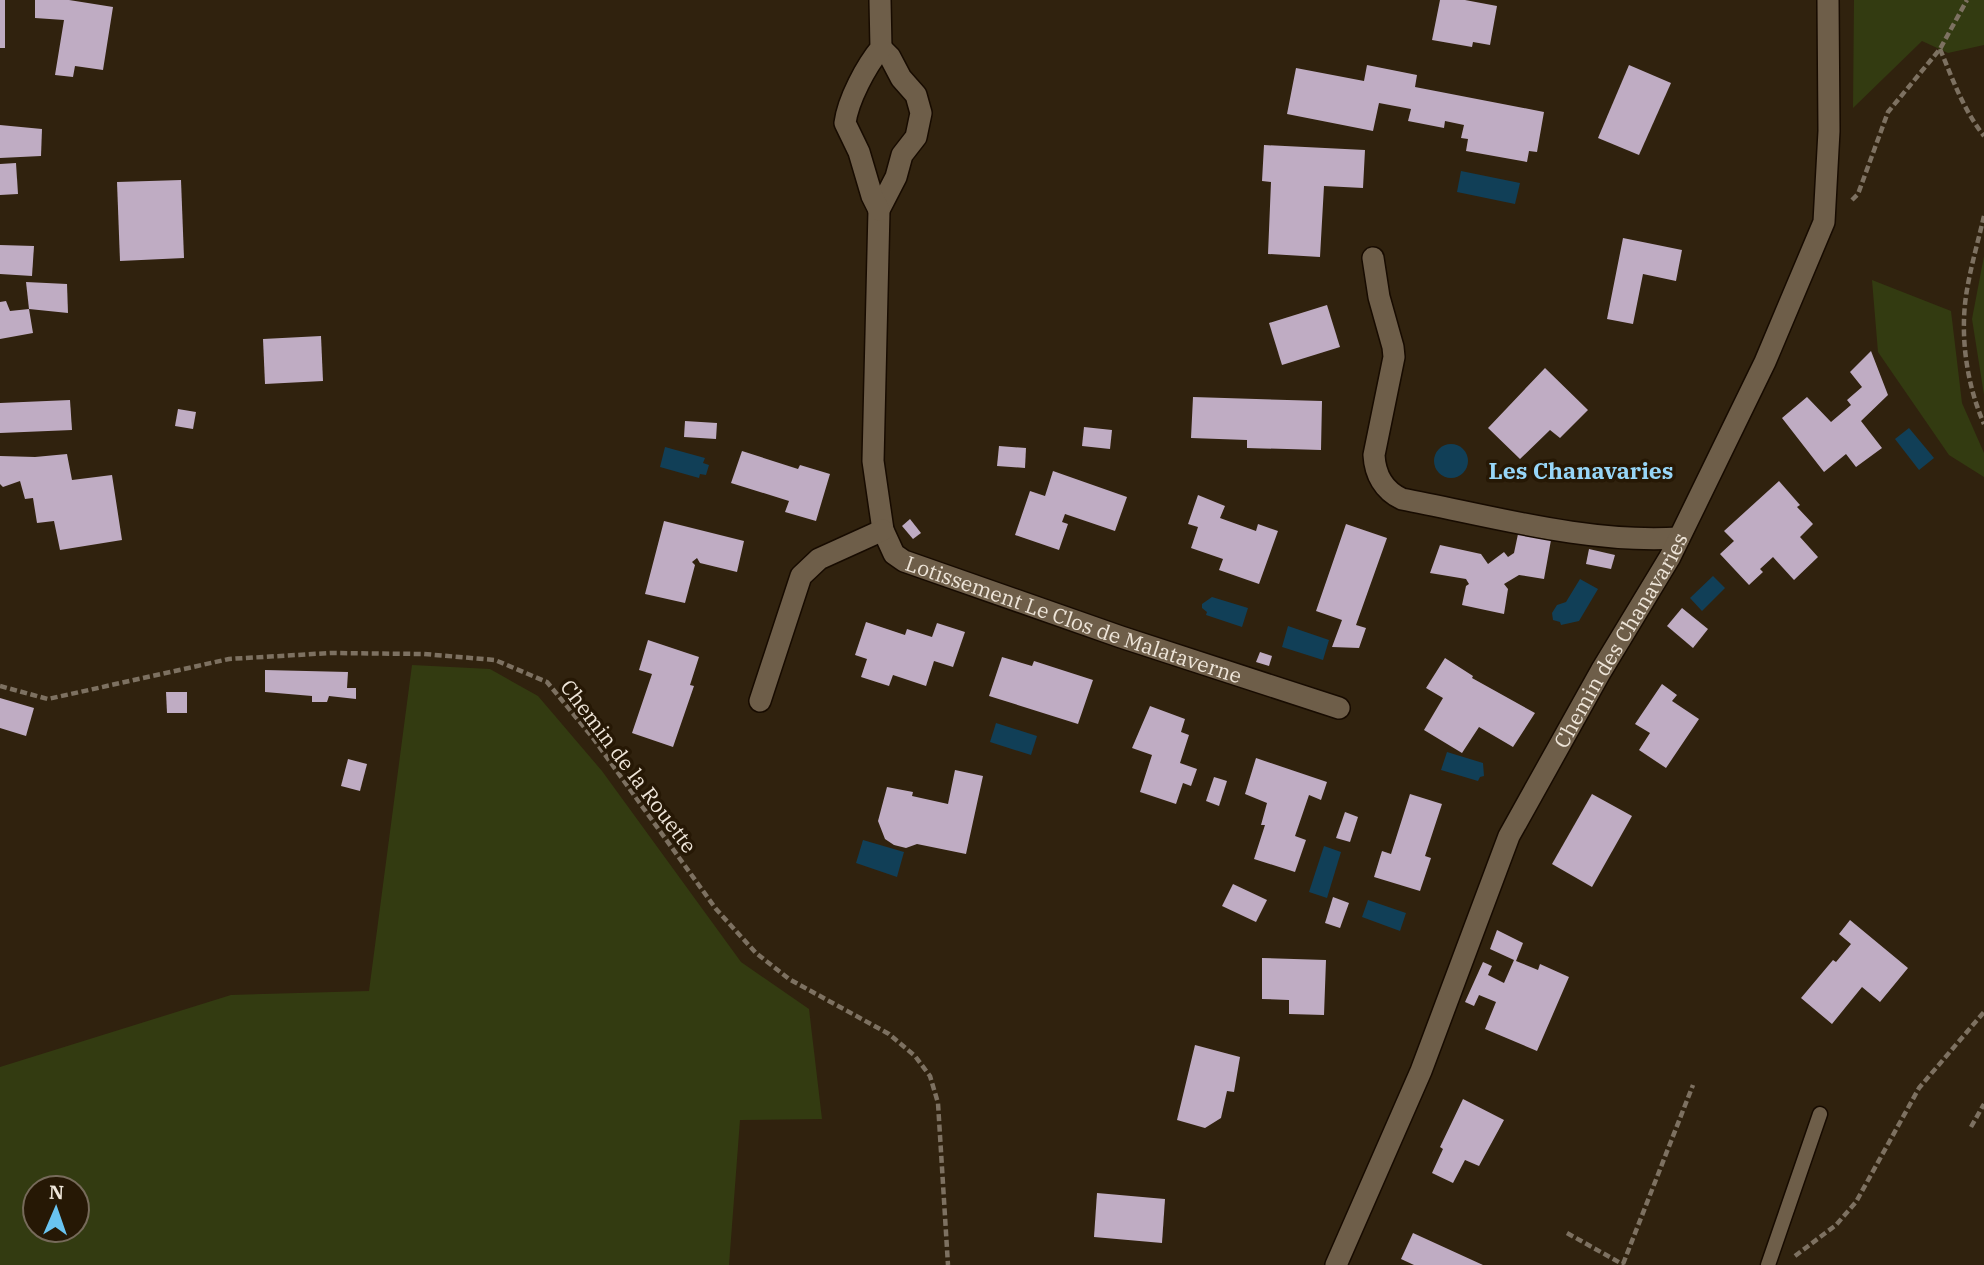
<svg xmlns="http://www.w3.org/2000/svg" width="1984" height="1265" font-family="'IBM Plex Serif',serif">
<style>
.green{fill:#333b11;fill-rule:evenodd}
.water{fill:#113f57}
.building{fill:#bfacc3}
.lines{fill:none;stroke-linecap:round;stroke-linejoin:round}
.lane-casing{stroke:#170b00;stroke-width:17}
.street-casing{stroke:#170b00;stroke-width:24}
.path{stroke:#7d7161;stroke-width:4.5;stroke-dasharray:7 3.5;stroke-linecap:butt}
.lane{stroke:#6e5e49;stroke-width:14}
.street{stroke:#6e5e49;stroke-width:21}
.labels{text-anchor:middle;dominant-baseline:central;stroke-width:7;stroke-linejoin:round;paint-order:stroke}
.street-label{font-size:21px;fill:#eee5d9;stroke:#261805}
.neighbourhood-label{font-size:23px;font-weight:bold;fill:#97d6f8;stroke:#261805}
</style>
<rect width="100%" height="100%" fill="#30220e"/>
<g class="green">
<polygon points="1854,0 1984,0 1984,45 1948,53 1922,41 1853,108"/>
<polygon points="1984,256 1984,395 1972,319"/>
<polygon points="1872,280 1951,311 1962,403 1984,453 1984,477 1949,455 1878,352"/>
<path d="M 412,665 L 490,669 L 538,696 L 602,771 L 741,962 L 809,1009 L 822,1119 L 740,1120 L 729,1265 L 0,1265 L 0,1067 L 231,995 L 369,991 ZM 35,1188 L 77,1188 L 77,1230 L 35,1230 Z"/>
</g>
<g class="water">
<polygon points="1461,171 1520,183 1515,204 1457,192"/>
<polygon points="1909,428 1934,458 1919,470 1895,439"/>
<circle cx="1451" cy="461" r="17"/>
<polygon points="665,447 705,458 703,463 709,465 706,475 700,474 699,478 660,467"/>
<polygon points="1713,576 1725,588 1702,611 1690,598"/>
<polygon points="1580,579 1598,589 1579,621 1561,625 1560,622 1553,620 1552,613 1557,605 1566,602"/>
<polygon points="1212,597 1248,608 1242,627 1206,615 1207,612 1202,608 1202,604"/>
<polygon points="1288,626 1329,640 1323,660 1282,647"/>
<polygon points="996,723 1037,736 1031,755 990,742"/>
<polygon points="1447,752 1483,763 1484,776 1480,777 1478,781 1441,770"/>
<polygon points="863,840 904,852 897,877 856,863"/>
<polygon points="1324,846 1341,852 1327,898 1309,892"/>
<polygon points="1368,900 1406,913 1400,931 1362,917"/>
</g>
<g class="building">
<rect x="0" y="0" width="5" height="48"/>
<polygon points="35,0 69,0 113,7 103,70 75,66 73,77 55,75 64,20 35,18"/>
<polygon points="1440,0 1465,0 1497,6 1490,45 1473,42 1472,47 1432,40"/>
<polygon points="1367,65 1417,75 1415,87 1544,112 1537,152 1529,151 1527,162 1466,151 1468,139 1461,138 1464,125 1445,121 1444,128 1408,121 1411,109 1379,103 1373,131 1287,114 1296,68 1364,81"/>
<polygon points="1629,65 1671,83 1639,155 1598,138"/>
<polygon points="0,125 42,129 41,156 0,158"/>
<polygon points="1264,145 1365,150 1363,188 1324,186 1320,257 1268,254 1271,182 1262,181"/>
<polygon points="16,163 18,194 0,195 0,164"/>
<polygon points="181,180 184,258 120,261 117,182"/>
<polygon points="1623,238 1682,250 1676,281 1643,274 1633,324 1607,319"/>
<polygon points="0,245 34,246 32,276 0,274"/>
<polygon points="26,282 67,284 68,313 29,309"/>
<polygon points="6,301 10,311 29,309 33,333 0,339 0,302"/>
<polygon points="1327,305 1340,347 1282,365 1269,323"/>
<polygon points="321,336 323,381 265,384 263,339"/>
<polygon points="1871,351 1888,395 1861,421 1882,448 1856,467 1846,454 1824,472 1782,418 1807,397 1831,422 1851,405 1847,400 1862,387 1850,372"/>
<polygon points="1545,368 1588,410 1560,438 1550,430 1520,459 1488,428"/>
<polygon points="1193,397 1322,401 1321,450 1247,448 1247,440 1191,438"/>
<polygon points="70,400 72,430 0,433 0,403"/>
<polygon points="178,409 196,412 193,429 175,426"/>
<polygon points="685,421 717,423 716,439 684,437"/>
<polygon points="1084,427 1112,430 1110,449 1082,446"/>
<polygon points="999,446 1026,448 1025,468 997,466"/>
<polygon points="742,451 798,469 800,465 830,474 816,521 785,512 789,501 731,483"/>
<polygon points="67,454 72,480 112,475 122,540 60,550 54,521 37,523 33,498 25,499 20,481 3,487 0,484 0,456 35,457"/>
<polygon points="1053,471 1127,497 1115,531 1065,514 1062,522 1068,524 1059,550 1015,535 1030,491 1045,496"/>
<polygon points="1779,481 1800,505 1797,507 1813,524 1800,537 1818,557 1794,580 1773,557 1760,569 1763,572 1749,585 1720,554 1734,541 1724,531"/>
<polygon points="1198,495 1225,506 1220,518 1256,531 1258,524 1278,531 1259,584 1219,570 1223,559 1191,548 1198,527 1188,524"/>
<polygon points="910,519 921,533 913,539 902,526"/>
<polygon points="664,521 744,541 737,572 700,563 697,558 692,562 695,565 685,603 645,594"/>
<polygon points="1346,524 1387,538 1356,625 1366,628 1359,648 1332,647 1342,620 1316,611"/>
<polygon points="1518,534 1551,540 1544,579 1519,575 1504,584 1508,589 1504,614 1462,605 1466,586 1469,584 1466,579 1430,573 1440,545 1481,554 1488,564 1504,552 1508,557 1514,553"/>
<polygon points="1589,549 1615,555 1611,569 1586,564"/>
<polygon points="1682,608 1708,629 1693,648 1667,626"/>
<polygon points="866,622 905,635 907,629 932,637 937,623 965,632 953,667 934,661 926,686 893,675 889,686 861,677 867,659 855,655"/>
<polygon points="648,640 699,657 690,685 694,686 673,747 632,733 652,674 639,670"/>
<polygon points="1260,652 1272,656 1269,666 1256,662"/>
<polygon points="1002,657 1032,666 1034,661 1093,680 1078,724 989,696"/>
<polygon points="1445,658 1473,676 1472,678 1535,713 1513,747 1479,727 1462,753 1424,730 1443,698 1426,688"/>
<polygon points="265,670 348,672 347,688 356,688 356,699 329,696 327,702 312,702 312,696 265,692"/>
<polygon points="1662,684 1677,695 1672,701 1699,719 1666,768 1639,750 1650,733 1635,724"/>
<polygon points="166,692 187,692 187,713 167,713"/>
<polygon points="0,698 34,708 26,736 0,728"/>
<polygon points="1150,706 1185,719 1181,732 1189,735 1180,763 1197,769 1191,786 1183,783 1176,804 1140,792 1152,755 1132,748"/>
<polygon points="1256,758 1327,782 1321,800 1309,795 1295,836 1306,840 1295,872 1254,859 1265,825 1261,825 1267,803 1245,794"/>
<polygon points="348,759 367,764 360,791 341,786"/>
<polygon points="955,770 983,776 966,854 917,844 906,848 894,845 885,839 878,821 887,787 913,792 912,796 948,804"/>
<polygon points="1214,777 1227,781 1219,806 1206,801"/>
<polygon points="1410,794 1442,804 1425,856 1431,858 1420,891 1374,877 1382,851 1391,854"/>
<polygon points="1592,794 1632,816 1592,887 1552,864"/>
<polygon points="1345,812 1358,817 1350,842 1336,838"/>
<polygon points="1233,884 1267,900 1256,922 1222,906"/>
<polygon points="1333,897 1349,903 1340,928 1325,923"/>
<polygon points="1850,920 1908,968 1880,1002 1862,987 1832,1024 1801,998 1833,960 1836,962 1851,944 1839,934"/>
<polygon points="1497,930 1523,943 1516,961 1538,970 1540,964 1569,977 1537,1051 1485,1029 1496,1002 1479,995 1474,1006 1465,1002 1483,962 1492,966 1488,975 1504,983 1514,960 1490,949"/>
<polygon points="1262,958 1326,960 1324,1015 1289,1014 1289,1000 1262,999"/>
<polygon points="1195,1045 1240,1057 1234,1092 1227,1091 1221,1118 1205,1128 1177,1120"/>
<polygon points="1463,1099 1504,1120 1479,1166 1465,1160 1453,1183 1432,1173 1443,1149 1440,1147"/>
<polygon points="1097,1193 1165,1199 1162,1243 1094,1237"/>
<polygon points="1413,1233 1483,1265 1414,1265 1401,1259"/>
</g>
<g class="lines">
<g class="lane-casing">
<polyline id="lane" points="1768,1265 1820,1114"/>
</g>
<g class="street-casing">
<g id="street">
<path id="s1" d="M 881,48 L 890,57 L 901,78 L 916,95 L 921,113 L 916,137 L 902,155 L 896,177 L 879,210 L 873,461 L 883,530 L 894,554 L 904,561 L 1121,637 L 1339,708"/>
<path d="M 879,210 L 872,196 L 859,152 L 845,123 C 848,100 866,66 881,48 L 880,0"/>
<path d="M 1373,258 L 1379,297 L 1393,347 L 1394,357 L 1374,455 C 1375,474 1384,491 1402,499 C 1491,516 1589,544 1679,538"/>
<polyline points="760,701 801,576 819,559 883,530"/>
<path id="s2" d="M 1336,1265 L 1421,1071 L 1509,836 L 1601,671 L 1670,557 L 1765,362 L 1824,222 L 1829,131 L 1828,0"/>
</g>
</g>
<g class="path">
<path d="M 1940,49 C 1953,80 1963,109 1984,136"/>
<polyline points="1852,200 1858,194 1888,112 1940,49 1967,0"/>
<path d="M 1984,216 C 1978,242 1970,269 1966,296 C 1960,338 1967,385 1984,424"/>
<polyline points="0,686 48,699 229,659 330,653 424,654 495,660 547,682 593,738 716,909 756,953 789,979 889,1034 915,1056 930,1076 938,1103 948,1265"/>
<polyline points="1971,1127 1984,1104"/>
<polyline points="1567,1233 1624,1265"/>
<polyline points="1795,1256 1836,1225 1856,1202 1919,1088 1984,1012"/>
<polyline points="1623,1264 1693,1085"/>
</g>
<use href="#lane" class="lane"/>
<use href="#street" class="street"/>
</g>
<g class="labels">
<g class="street-label">
<text stroke="none"><textPath href="#s1" startOffset="724">Lotissement Le Clos de Malataverne</textPath></text>
<text stroke="none"><textPath href="#s2" startOffset="688">Chemin des Chanavaries</textPath></text>
<text transform="translate(629 766) rotate(53)">Chemin de la Rouette</text>
</g>
<g class="neighbourhood-label">
<text x="1581" y="470">Les Chanavaries</text>
</g>
</g>
<g transform="translate(56 1209) rotate(2)"><circle r="33" fill="#261805" stroke="#766a5a" stroke-width="2"/>
<path d="M0-5L12 26L0 18L-12 26Z" fill="#69c4f1"/>
<text y="-10" font-size="19" font-weight="bold" text-anchor="middle" fill="#eee5d9">N</text>
</g>
</svg>
